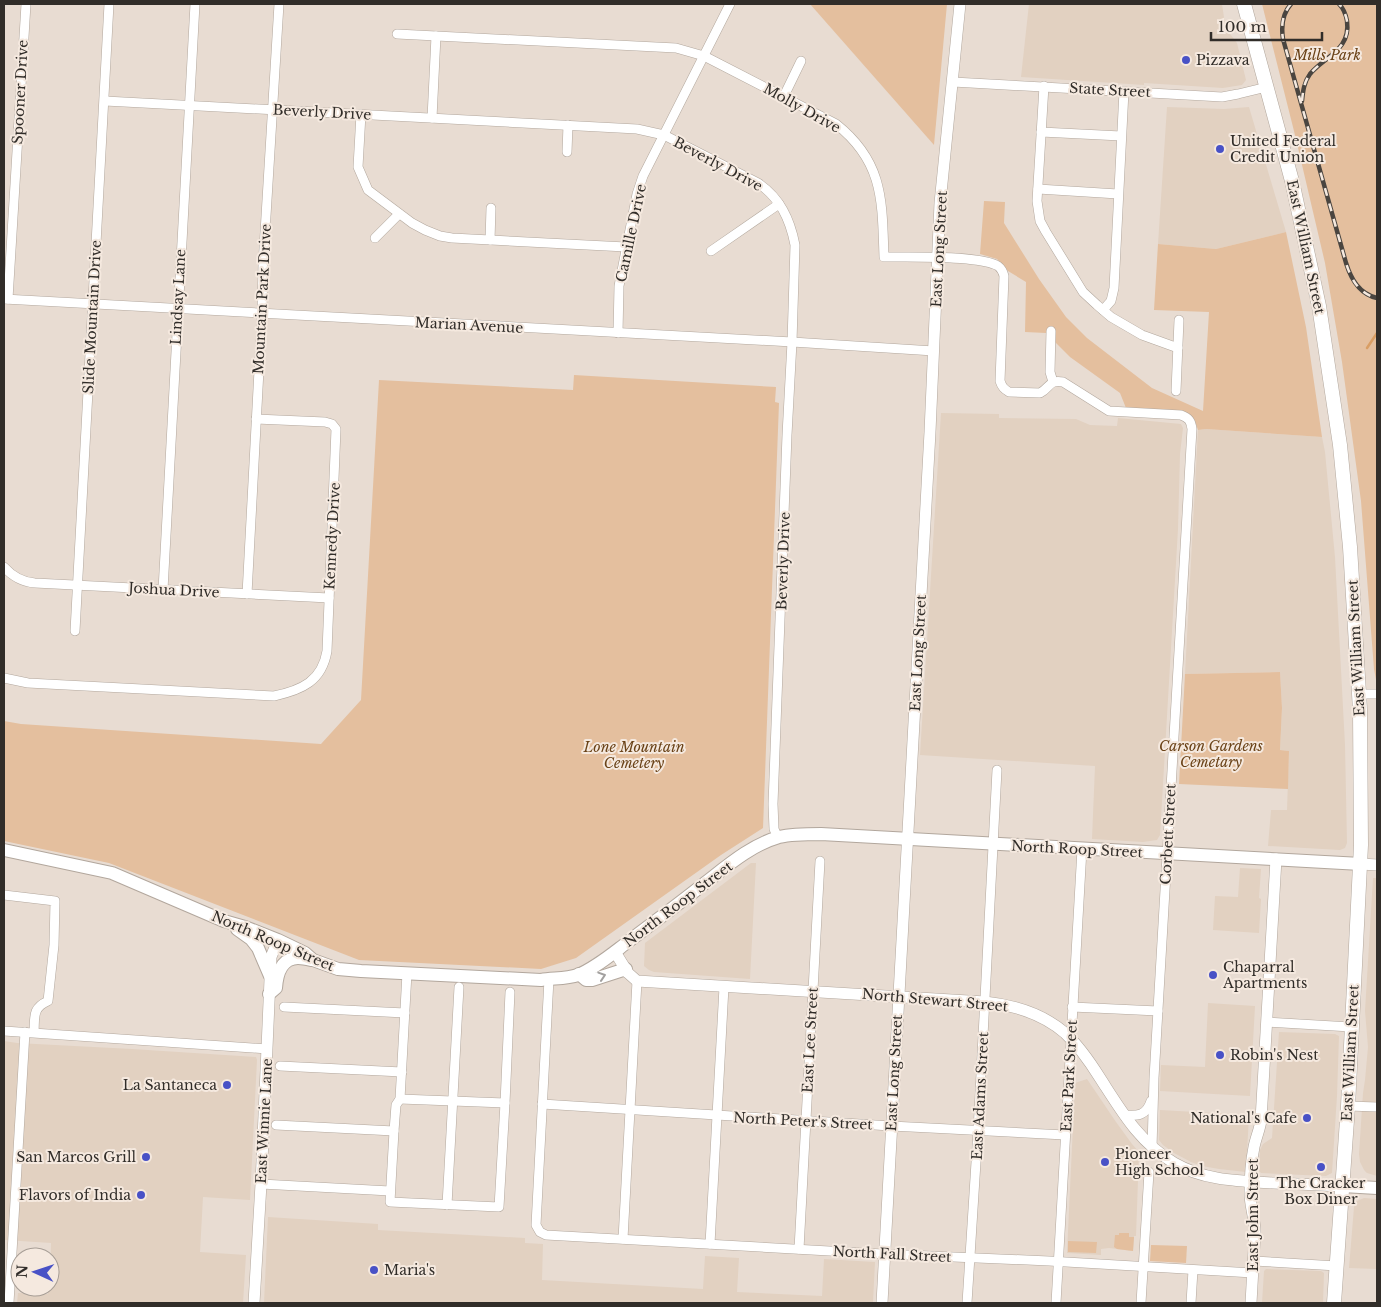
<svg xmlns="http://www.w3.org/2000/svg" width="1381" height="1307" font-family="'Libre Baskerville',serif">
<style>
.built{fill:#e2d1c1}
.green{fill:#e4bf9e}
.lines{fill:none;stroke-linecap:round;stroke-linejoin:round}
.stream{stroke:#d99e64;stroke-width:2.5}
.minor-casing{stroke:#b2a79d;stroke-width:10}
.tertiary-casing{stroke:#b2a79d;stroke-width:12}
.secondary-casing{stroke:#b2a79d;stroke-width:14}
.primary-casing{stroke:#b2a79d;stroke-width:15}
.minor{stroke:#fff;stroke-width:9}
.tertiary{stroke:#fff;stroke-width:11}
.secondary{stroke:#fff;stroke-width:12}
.primary{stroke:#fff;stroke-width:14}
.rail-casing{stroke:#4a4540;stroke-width:4.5}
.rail{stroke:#f5e9df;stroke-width:2.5;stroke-dasharray:8;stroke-linecap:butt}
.oneway{stroke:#a2a09f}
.poi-dot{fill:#4851c6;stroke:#f5e9df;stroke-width:2}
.labels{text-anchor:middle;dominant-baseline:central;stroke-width:4;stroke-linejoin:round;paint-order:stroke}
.park-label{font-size:14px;font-style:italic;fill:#6a4217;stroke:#f5e9df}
.poi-label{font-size:14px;fill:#312d29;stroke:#f5e9df;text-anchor:start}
.street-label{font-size:14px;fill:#312d29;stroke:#f5e9df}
</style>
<rect width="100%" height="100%" fill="#e8dcd2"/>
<g class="built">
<polygon points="1029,4 1222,4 1225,24 1227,30 1237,43 1246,80 1242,85 1223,88 1144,83 1144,85 1021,77"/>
<polygon points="1167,107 1224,109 1249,107 1286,232 1216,249 1158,244"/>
<polygon points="941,413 999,414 999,418 1076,419 1090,425 1117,426 1118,418 1181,424 1183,428 1180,454 1178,529 1160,835 1157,840 1143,842 1092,839 1095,766 920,755"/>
<polygon points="1206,429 1322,437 1325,452 1335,557 1345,745 1347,843 1345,848 1340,850 1268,846 1271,810 1287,810 1289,751 1280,750 1282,708 1280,672 1185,674 1198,430"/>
<polygon points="751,863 756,863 750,979 654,972 649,970 644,966 645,943"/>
<polygon points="1240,868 1261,869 1259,898 1261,899 1259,933 1213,930 1215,896 1238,897"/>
<polygon points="1373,878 1377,878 1377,1176 1367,1173 1364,1170 1360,1162 1359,1154 1363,1093 1365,1080 1368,1047 1365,1011"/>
<polygon points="1208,1003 1255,1006 1250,1096 1160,1091 1161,1065 1205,1067"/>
<polygon points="1279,1032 1335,1034 1339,1036 1337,1096 1332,1173 1326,1176 1261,1173 1259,1171 1260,1150 1263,1144 1272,1138"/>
<polygon points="4,1041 17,1043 132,1049 256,1057 257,1060 250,1200 203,1197 200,1252 246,1255 243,1303 17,1303 18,1293 48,1294 48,1287 50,1287 51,1243 5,1240 4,1252"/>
<polygon points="1087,1079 1116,1122 1132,1144 1139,1152 1136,1236 1134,1236 1133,1251 1109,1248 1101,1249 1101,1255 1067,1253 1075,1083"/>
<polygon points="1160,1110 1249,1115 1246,1172 1219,1169 1202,1166 1191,1162 1174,1153 1163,1145 1159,1140"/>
<polygon points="1364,1198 1377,1199 1377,1269 1349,1268 1354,1207 1357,1201"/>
<polygon points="268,1217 378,1224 378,1230 525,1238 525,1243 543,1244 542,1280 703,1289 705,1256 739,1258 737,1292 822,1296 824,1259 875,1262 873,1302 874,1303 264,1303"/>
<polygon points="1266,1269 1321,1271 1324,1273 1323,1303 1262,1303 1264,1271"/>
</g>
<g class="green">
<polygon points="810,4 947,4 934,145"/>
<polygon points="1262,4 1377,4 1377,685 1374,669 1361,501 1342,362 1325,263 1295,135"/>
<polygon points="984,201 1005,202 1004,223 1039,279 1066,317 1087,338 1152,388 1203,411 1209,312 1154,310 1158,244 1216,249 1286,232 1306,327 1322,437 1206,429 1198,430 1195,421 1190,416 1126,408 1120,393 1070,357 1046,333 1025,332 1026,282 1008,271 997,259 980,254"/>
<polygon points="574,375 776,387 775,402 779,403 763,828 721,855 576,958 541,969 359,960 109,863 4,841 4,721 21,724 321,744 361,700 379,380 573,390"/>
<polygon points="1280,672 1282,708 1280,750 1289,751 1288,789 1179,784 1185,674"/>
<polygon points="1119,1233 1129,1233 1129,1237 1134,1237 1133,1251 1117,1249 1114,1247 1115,1235 1119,1235"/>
<polygon points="1068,1241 1097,1242 1096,1253 1068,1252"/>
<polygon points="1151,1245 1187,1246 1186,1263 1150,1261"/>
</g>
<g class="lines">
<polyline class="stream" points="1367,348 1377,333"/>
<g class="minor-casing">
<g id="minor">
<path d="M 397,34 L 676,48 L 704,56 L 836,124 C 884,162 882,201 884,257 C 908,257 980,255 998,266 C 1002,269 1003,272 1004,276 L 1000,381 C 1002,387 1004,389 1009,392 L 1040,393 C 1050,388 1049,379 1063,382 L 1109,411 L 1181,415 C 1189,418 1191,421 1192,429 L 1154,1078 L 1152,1148"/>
<polyline points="953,82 1222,97 1238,94 1267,87"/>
<polyline points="1044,86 1037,201 1040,221 1046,232 1083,292 1097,305 1111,317 1142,335 1178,348"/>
<polyline points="784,96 801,61"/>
<path d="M 105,101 L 637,129 L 664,135 L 758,183 C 780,198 790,219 795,245 L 792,342 L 787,435 L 773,804 L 774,829 L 778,838"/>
<polyline points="361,114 358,167 368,190 412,223 425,230 440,236 452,238 626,247"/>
<polyline points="432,118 436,36"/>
<polyline points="1041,132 1121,136"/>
<polyline points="567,152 568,125"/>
<polyline points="1038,189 1118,194"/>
<polyline points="375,238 399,214"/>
<polyline points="490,240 491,208"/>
<polyline points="711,251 779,204"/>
<polyline points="4,299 792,342 934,351"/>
<polyline points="8,299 26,4"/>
<polyline points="1103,310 1111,301 1114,288 1124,91"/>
<polyline points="1051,331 1050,372 1053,382"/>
<polyline points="618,333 619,286 637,194 643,176 730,4"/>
<polyline points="1176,391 1179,320"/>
<path d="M 4,567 C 12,576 22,582 35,583 L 329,598"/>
<polyline points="163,590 195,4"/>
<polyline points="247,594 262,314 263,265 279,4"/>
<polyline points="75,631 109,4"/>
<path d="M 4,678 L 28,683 L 274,696 C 302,690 322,681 327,651 L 336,429 L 332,424 L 325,422 L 256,419"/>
<polyline points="1360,694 1377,694"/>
<path d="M 4,895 L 55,901 L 54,945 L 48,1001 C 32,1008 35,1017 34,1032"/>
<polyline points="407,973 400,1099 396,1105 394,1131 390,1202 499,1207 505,1103 510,992"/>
<polyline points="549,979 536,1225 540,1232 546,1235 883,1254 1049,1261 1253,1273"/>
<polyline points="284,1007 405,1013"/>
<polyline points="1072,1007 1158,1011"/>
<polyline points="1267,1022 1351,1027"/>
<polyline points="4,1031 267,1049"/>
<polyline points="280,1066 402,1072"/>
<polyline points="400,1099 505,1103"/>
<polyline points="542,1104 891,1126 1065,1135"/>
<polyline points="1348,1106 1377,1107"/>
<path d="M 1124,1115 C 1138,1116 1146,1116 1151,1101"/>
<polyline points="276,1125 394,1131"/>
<polyline points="261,1184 390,1191"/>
<polyline points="447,1205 459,987"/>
<polyline points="623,1239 637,981"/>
<polyline points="710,1244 724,987"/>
<polyline points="799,1249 820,861"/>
<polyline points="1254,1261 1337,1266"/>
<polyline points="9,1303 25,1032"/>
<polyline points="967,1303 978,1131 997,770"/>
<polyline points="1056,1303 1082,849"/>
<polyline points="1141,1303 1149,1172"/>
<polyline points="1191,1303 1193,1270"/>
</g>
</g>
<g class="tertiary-casing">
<g id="tertiary">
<polyline points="1361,864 1377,865"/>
<path d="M 615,952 L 628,973 L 637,981 L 985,1002 C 1013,1005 1043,1014 1065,1033 C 1079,1046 1090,1062 1100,1078 C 1122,1112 1139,1142 1174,1163 C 1205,1181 1240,1181 1274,1183 C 1297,1184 1320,1185 1343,1186"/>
<polyline points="254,1303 261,1184 271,957 278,940"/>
<polyline points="882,1303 930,432 940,203 960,4"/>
<path d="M 1251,1303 L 1255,1232 C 1255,1219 1250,1206 1250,1193 C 1250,1178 1251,1162 1254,1147 C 1256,1137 1260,1129 1261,1120 L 1276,859"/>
</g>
</g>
<g class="secondary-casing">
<g id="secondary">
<path d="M 4,850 L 112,873 L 224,921 L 245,927 L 278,940 L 305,953 L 313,960 L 338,969 L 361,971 L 541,980 C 553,978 566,979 578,975 C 597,967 613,953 629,941 C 654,922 680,903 705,883 C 727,866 751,845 779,837 C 792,834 807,834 821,834 L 1361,864"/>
<polyline points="237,929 251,939 258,948 270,976"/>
<polyline points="579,974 586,980 592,980 626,969"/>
<path d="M 269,994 L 276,988 C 277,974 281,958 298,958 C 302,958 307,959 311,960"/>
<polyline points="1343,1186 1377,1188"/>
</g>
</g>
<g class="primary-casing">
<polyline id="primary" points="1244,4 1292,181 1319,306 1340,445 1350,547 1360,710 1361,845 1348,1106 1334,1303"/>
</g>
<use href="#minor" class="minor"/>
<use href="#tertiary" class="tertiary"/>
<use href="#secondary" class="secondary"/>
<use href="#primary" class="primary"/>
<g class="rail-casing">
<g id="rail">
<path d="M 1291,4 C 1282,14 1281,26 1283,39 L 1346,263 C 1351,279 1359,294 1377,298"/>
<path d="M 1302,101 C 1303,91 1304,82 1310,74 C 1325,56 1351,50 1347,21 C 1346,15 1343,8 1339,4"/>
</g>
</g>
<use href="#rail" class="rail"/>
</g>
<defs><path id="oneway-chevron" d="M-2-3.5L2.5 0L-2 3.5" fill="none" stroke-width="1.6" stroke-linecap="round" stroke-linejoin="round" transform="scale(1.25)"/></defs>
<use class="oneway" href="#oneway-chevron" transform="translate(602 976) rotate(-18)"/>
<g class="poi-dot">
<circle cx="1186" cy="60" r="5"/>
<circle cx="1220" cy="149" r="5"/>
<circle cx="1213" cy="975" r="5"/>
<circle cx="1220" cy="1055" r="5"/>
<circle cx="227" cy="1085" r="5"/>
<circle cx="1307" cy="1118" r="5"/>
<circle cx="146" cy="1157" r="5"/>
<circle cx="1105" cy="1162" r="5"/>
<circle cx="1321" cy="1167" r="5"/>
<circle cx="141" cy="1195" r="5"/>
<circle cx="374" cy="1270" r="5"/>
</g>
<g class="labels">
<g class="park-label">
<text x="1327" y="55">Mills Park</text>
<text x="1211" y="746">Carson Gardens<tspan x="1211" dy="16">Cemetary</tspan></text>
<text x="634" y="747">Lone Mountain<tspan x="634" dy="16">Cemetery</tspan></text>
</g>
<g class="poi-label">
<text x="1196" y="60">Pizzava</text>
<text x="1230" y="141">United Federal<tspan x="1230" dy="16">Credit Union</tspan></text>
<text x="1223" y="967">Chaparral<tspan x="1223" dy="16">Apartments</tspan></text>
<text x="1230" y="1055">Robin's Nest</text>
<text x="217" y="1085" text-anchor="end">La Santaneca</text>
<text x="1297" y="1118" text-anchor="end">National's Cafe</text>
<text x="1115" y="1154">Pioneer<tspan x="1115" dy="16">High School</tspan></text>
<text x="136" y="1157" text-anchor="end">San Marcos Grill</text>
<text x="1321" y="1183" text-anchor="middle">The Cracker<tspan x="1321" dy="16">Box Diner</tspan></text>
<text x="131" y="1195" text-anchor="end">Flavors of India</text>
<text x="384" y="1270">Maria's</text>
</g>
<g class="street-label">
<text transform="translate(1110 90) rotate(3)">State Street</text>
<text transform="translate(20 92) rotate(-87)">Spooner Drive</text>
<text transform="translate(802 108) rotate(29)">Molly Drive</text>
<text transform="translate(322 112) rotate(3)">Beverly Drive</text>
<text transform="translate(718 164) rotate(28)">Beverly Drive</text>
<text transform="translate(631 233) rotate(-78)">Camille Drive</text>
<text transform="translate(1306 247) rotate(78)">East William Street</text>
<text transform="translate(939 249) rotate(-87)">East Long Street</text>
<text transform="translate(178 297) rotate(-87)">Lindsay Lane</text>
<text transform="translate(262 299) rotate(-87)">Mountain Park Drive</text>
<text transform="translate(92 317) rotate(-87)">Slide Mountain Drive</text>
<text transform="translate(469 325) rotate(3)">Marian Avenue</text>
<text transform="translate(332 536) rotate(-87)">Kennedy Drive</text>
<text transform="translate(783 561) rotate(-88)">Beverly Drive</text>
<text transform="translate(174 590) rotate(3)">Joshua Drive</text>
<text transform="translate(1356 648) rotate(-93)">East William Street</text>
<text transform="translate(918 653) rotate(-87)">East Long Street</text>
<text transform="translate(1168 834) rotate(-87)">Corbett Street</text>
<text transform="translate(1077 849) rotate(3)">North Roop Street</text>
<text transform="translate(678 904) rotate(-37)">North Roop Street</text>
<text transform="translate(273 941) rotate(23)">North Roop Street</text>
<text transform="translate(935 1000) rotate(5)">North Stewart Street</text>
<text transform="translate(810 1040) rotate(-87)">East Lee Street</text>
<text transform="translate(1350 1053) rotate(-87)">East William Street</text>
<text transform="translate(894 1073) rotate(-87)">East Long Street</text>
<text transform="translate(1069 1076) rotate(-87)">East Park Street</text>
<text transform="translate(980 1096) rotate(-87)">East Adams Street</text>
<text transform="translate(264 1121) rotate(-87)">East Winnie Lane</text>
<text transform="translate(803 1121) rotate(3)">North Peter's Street</text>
<text transform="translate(1253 1215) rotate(-90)">East John Street</text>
<text transform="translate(892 1254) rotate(3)">North Fall Street</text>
</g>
</g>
<rect width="1381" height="1307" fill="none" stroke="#312d29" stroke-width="10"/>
<g transform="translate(35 1272) rotate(273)"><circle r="24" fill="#f5e9df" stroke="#a79e96"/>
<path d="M0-4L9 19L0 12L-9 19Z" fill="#4851c6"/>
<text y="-8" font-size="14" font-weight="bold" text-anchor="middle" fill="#312d29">N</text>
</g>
<path d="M1211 32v8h111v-8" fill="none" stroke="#312d29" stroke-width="2.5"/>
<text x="1218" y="32" font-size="15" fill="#312d29" stroke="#f5e9df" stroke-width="4" paint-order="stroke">100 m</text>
</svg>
